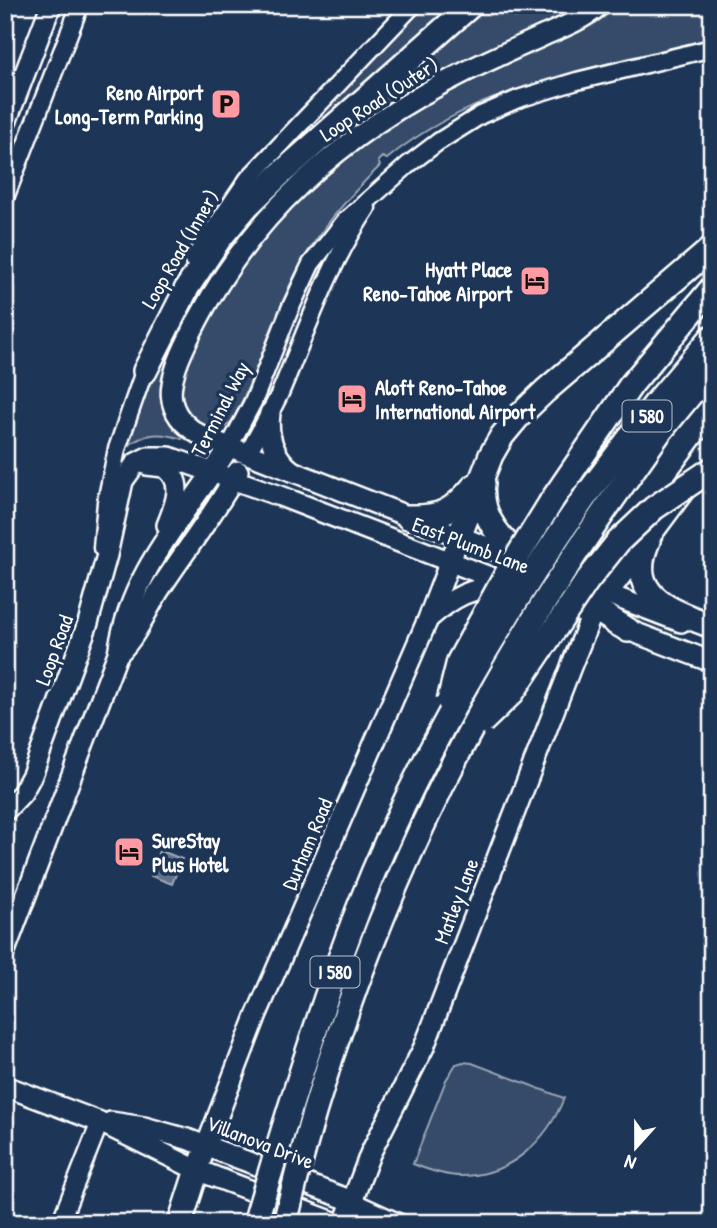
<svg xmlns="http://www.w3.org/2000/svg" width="717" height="1228" font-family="'Patrick Hand',sans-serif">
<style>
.green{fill:#364b69;stroke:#9aa5b4;stroke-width:2}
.water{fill:#617289;stroke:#a0aab8;stroke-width:2}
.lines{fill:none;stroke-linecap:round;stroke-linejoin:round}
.minor-casing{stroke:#fff;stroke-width:21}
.major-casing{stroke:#fff;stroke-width:24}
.highway-casing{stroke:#fff;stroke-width:28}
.minor{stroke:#1d3557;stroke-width:16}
.major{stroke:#1d3557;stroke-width:19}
.highway{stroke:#1d3557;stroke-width:23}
.highway-bridge-casing{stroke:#fff;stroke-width:28;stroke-linecap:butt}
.highway-bridge{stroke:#1d3557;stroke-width:23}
.labels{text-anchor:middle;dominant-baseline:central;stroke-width:7;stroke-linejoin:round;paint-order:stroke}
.shield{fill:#1d3557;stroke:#bbc2cd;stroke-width:2}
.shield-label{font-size:19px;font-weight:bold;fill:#fff}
.poi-label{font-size:21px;font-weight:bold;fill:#fff;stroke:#1d3557;text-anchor:end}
.street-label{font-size:21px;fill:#fff;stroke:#1d3557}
</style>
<rect width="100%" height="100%" fill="#1d3557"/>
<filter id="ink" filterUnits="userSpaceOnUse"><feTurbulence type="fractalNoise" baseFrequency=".0143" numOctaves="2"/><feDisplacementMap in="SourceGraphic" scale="14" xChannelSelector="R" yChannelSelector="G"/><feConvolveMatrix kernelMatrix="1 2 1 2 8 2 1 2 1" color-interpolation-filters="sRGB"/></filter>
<g filter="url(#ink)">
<g class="green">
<polygon points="422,5 466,5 242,198 336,93"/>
<path d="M 488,5 L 510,5 L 515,17 L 530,13 L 538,5 L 588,5 L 303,172 L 174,356 L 184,434 L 182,439 C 160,432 146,432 126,447 L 162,351 L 183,306 L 252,213 Z"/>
<path d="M 617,5 L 712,5 L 712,38 C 603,66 473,86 387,159 L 382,157 L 378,161 L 380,166 C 348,197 318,231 297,271 C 272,319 258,372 233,420 L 225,427 L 205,430 C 199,424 187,416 183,408 C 171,382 193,351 204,329 C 260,216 364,131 477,78 C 498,68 519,59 539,49 C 566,36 597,28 617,5 Z"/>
<path d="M 463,1062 L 472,1063 L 564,1098 C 547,1141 510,1176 461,1176 C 445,1176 428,1170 413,1164 L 446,1080 L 456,1064 Z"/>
</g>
<polygon class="water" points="159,850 182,859 172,884 151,876"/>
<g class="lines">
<g class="minor-casing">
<g id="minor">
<polyline points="5,198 80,5"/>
<polyline points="193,260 248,179 413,5"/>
<polyline points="229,447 254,400 290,309 311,264 345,221 409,164 438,142 481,115 518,99 577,81 712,48"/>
<path d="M 247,455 C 258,434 270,414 280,393 C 308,328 327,268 367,208"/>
<polyline points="102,548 106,502 117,449 147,363"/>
<polyline points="352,1201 400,1223"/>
<polyline points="60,1223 100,1122"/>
</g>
</g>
<g class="major-casing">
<g id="major">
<polyline points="5,125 51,5"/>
<path d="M 270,413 C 267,436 273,456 292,471"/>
<path d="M 147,465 L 164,467 C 186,481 175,505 167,525"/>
<path d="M 525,562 L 202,436 C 160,413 168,382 185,346 C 244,218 343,132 467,71 C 493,58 519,47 545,35 C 564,27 584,19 600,5"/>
<polyline points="592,588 681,622"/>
<path d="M 429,618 C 455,596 470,588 505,585"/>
<polyline points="615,625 712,662"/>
<path d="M 119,653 C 138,634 146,611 160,589 C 186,549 216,512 238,471"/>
<polyline points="5,811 22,793 32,775 88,623 107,555 123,481 136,463 148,457 169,457 280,496 583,613"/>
<path d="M 5,951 L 118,653 C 131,569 186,516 229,447"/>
<polyline points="5,1086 100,1122 197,1170 336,1223"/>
<polyline points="111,1122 144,1127 187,1139 352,1201"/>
<polyline points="197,1170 257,1014 428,619 454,551"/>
<polyline points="344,1223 370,1154 424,1047 572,664 591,617 599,603"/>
</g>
</g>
<g class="highway-casing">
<g id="highway">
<polyline points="145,371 187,288 220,238 247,206 278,176 471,5"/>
<path d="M 483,483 C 477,530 523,558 556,582 C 579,599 603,614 628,630"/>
<polyline points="585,497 656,403 712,337"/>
<polyline points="551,502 631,385 712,288"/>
<polyline points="605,510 659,433 712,368"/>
<path d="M 408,517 C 441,518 453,511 474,486"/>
<polyline points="459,537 491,455 502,436 517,418 545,391 712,248"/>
<path d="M 648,541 C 624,596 672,611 712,626"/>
<polyline points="606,593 712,450"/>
<polyline points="180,1223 197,1170"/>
</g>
</g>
<use href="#minor" class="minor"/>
<use href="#major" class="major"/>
<use href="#highway" class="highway"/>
<g class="highway-bridge-casing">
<g id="highway-bridge">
<polyline points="449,701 459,661 506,575 551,502"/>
<polyline points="482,722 512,693 587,581 618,542 654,508 712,469"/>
<path d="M 255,1223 C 287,1117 318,1013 358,910 C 415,764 495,626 585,497"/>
<path d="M 285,1223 C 345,966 455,726 605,510"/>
</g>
</g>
<use href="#highway-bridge" class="highway-bridge"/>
</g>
</g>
<defs>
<g id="parking-square" transform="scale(1.575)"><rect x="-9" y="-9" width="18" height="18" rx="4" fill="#ff9aa2" stroke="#1d3557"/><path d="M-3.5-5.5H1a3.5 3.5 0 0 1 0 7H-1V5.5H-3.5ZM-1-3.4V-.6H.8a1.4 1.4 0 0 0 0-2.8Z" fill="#111"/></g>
<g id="hotel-square" transform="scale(1.575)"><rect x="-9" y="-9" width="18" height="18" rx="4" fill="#ff9aa2" stroke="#1d3557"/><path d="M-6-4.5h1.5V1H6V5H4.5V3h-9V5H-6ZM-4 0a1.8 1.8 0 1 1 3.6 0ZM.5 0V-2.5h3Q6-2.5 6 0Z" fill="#111"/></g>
</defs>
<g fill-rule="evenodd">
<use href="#parking-square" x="226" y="104"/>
<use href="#hotel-square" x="535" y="281"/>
<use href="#hotel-square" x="352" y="399"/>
<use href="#hotel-square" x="129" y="852"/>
</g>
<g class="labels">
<g class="shield">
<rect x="622.5" y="400.5" width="49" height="31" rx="5"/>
<rect x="310.5" y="956.5" width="49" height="31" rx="5"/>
</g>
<g class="shield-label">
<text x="647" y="416">I 580</text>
<text x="335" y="972">I 580</text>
</g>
<g class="poi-label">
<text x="203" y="92">Reno Airport<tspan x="203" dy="24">Long-Term Parking</tspan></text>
<text x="512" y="269">Hyatt Place<tspan x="512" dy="24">Reno-Tahoe Airport</tspan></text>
<text x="375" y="387" text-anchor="start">Aloft Reno-Tahoe<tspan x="375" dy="24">International Airport</tspan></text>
<text x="152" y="840" text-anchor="start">SureStay<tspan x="152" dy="24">Plus Hotel</tspan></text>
</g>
<g class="street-label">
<text transform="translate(379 99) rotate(-33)">Loop Road (Outer)</text>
<text transform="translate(180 249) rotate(-60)">Loop Road (Inner)</text>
<text transform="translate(220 409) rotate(-63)">Terminal Way</text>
<text transform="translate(471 545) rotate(21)">East Plumb Lane</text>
<text transform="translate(54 650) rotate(-70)">Loop Road</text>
<text transform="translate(307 844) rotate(-67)">Durham Road</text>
<text transform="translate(456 901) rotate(-69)">Matley Lane</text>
<text transform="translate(260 1142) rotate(21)">Villanova Drive</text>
</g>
</g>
<rect width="717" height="1228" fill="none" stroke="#1d3557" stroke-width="28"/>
<rect x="14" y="14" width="689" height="1200" fill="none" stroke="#fff" stroke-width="2.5" filter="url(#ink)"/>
<g transform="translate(636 1147) rotate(201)" stroke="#1d3557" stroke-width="5" paint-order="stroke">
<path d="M0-5L12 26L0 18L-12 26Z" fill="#ffffff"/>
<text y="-10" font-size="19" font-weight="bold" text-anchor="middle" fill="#ffffff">N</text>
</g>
</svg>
